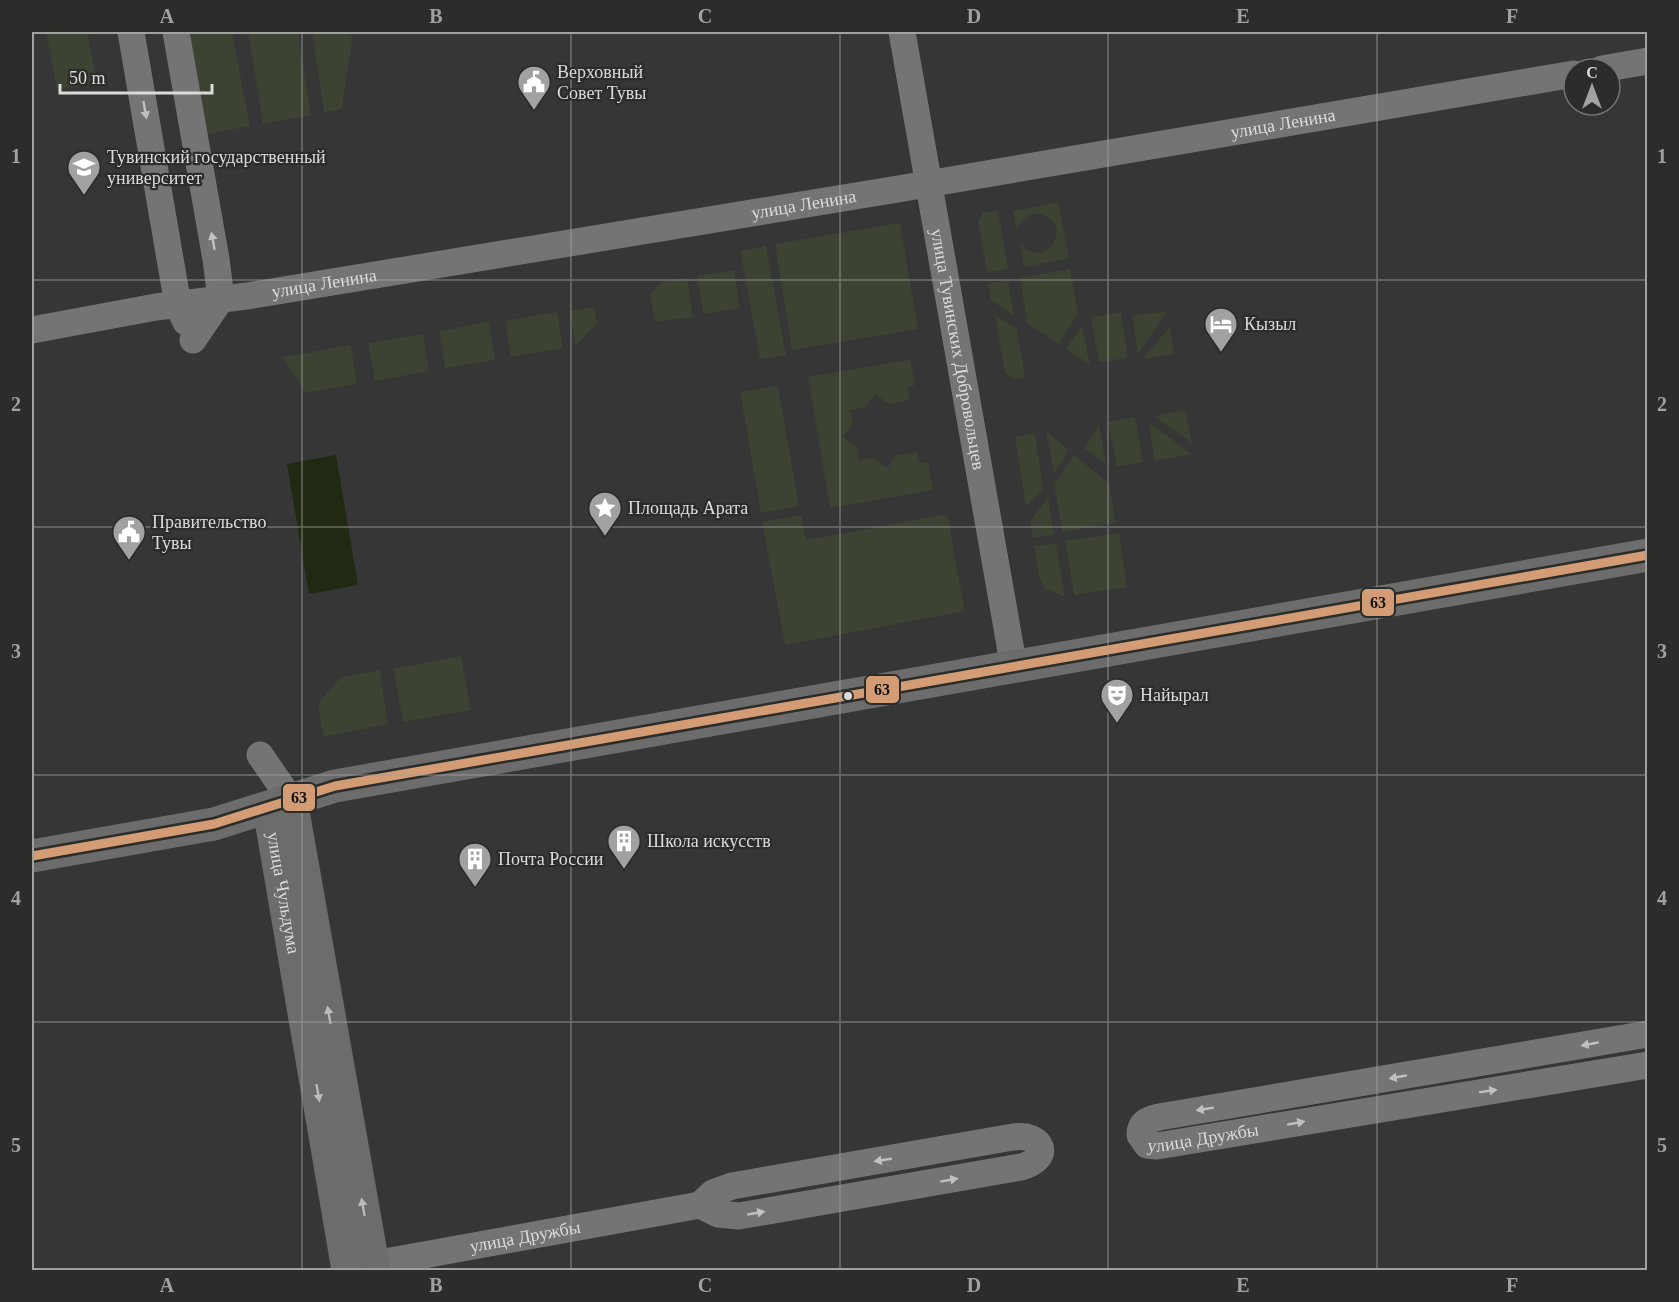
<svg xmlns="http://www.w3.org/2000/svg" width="1679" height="1302" font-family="Georgia,serif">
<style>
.green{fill:#3c4333}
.water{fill:#202912}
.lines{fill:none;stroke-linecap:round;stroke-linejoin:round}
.minor{stroke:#747474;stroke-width:27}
.major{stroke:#6b6c6b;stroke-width:33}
.bus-1-casing{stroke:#2b2d2a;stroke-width:14}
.bus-1{stroke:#d39c74;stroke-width:9}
.oneway{fill:#c1c2c0}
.oneway2{fill:#b9bab9}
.grid{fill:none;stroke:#a1a2a0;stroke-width:1.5;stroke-opacity:0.55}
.bus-dot{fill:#dbdcda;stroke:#2b2d2a;stroke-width:2}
.labels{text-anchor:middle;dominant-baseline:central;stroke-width:4.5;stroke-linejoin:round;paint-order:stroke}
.poi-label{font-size:18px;fill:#dbdcda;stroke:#2b2d2a;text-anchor:start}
.street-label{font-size:18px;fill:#dbdcda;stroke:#2b2d2a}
.line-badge{stroke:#2b2d2a;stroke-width:2}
.pale-badge-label{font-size:16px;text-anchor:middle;font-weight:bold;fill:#111}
.neatline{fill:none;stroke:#a1a2a0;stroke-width:2}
.grid-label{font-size:20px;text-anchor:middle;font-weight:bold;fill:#a1a2a0}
</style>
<rect width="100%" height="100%" fill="#353635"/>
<g class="green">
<polygon points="46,32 87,32 97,82 57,90"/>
<polygon points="188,32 232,32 250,126 207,134"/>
<polygon points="248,32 298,32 311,115 263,124"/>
<polygon points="312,32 351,32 352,40 342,109 324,112"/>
<path d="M 1058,202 L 1069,258 L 1024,267 L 1020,244 C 1037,262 1060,250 1056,226 C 1045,208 1023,210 1017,231 L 1013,211 Z"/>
<polygon points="998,210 1008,269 987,272 978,222 983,213"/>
<polygon points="900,223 918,329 792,350 775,244"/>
<polygon points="766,246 786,355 760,359 740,251"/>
<polygon points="1070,269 1078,313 1059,344 1027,323 1020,278"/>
<polygon points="734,270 740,308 703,314 697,276"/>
<polygon points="687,278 693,317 655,322 650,295 662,281"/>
<polygon points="1008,280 1014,316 991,300 988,284"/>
<polygon points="594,307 597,323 576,346 569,311"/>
<polygon points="1167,311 1138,354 1132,316"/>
<polygon points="557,312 563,348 511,357 505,321"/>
<polygon points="1121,312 1128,358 1099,362 1091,317"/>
<polygon points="995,315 1017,329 1025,377 1015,379 1005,373"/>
<polygon points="489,322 495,360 445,368 439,331"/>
<polygon points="1082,325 1090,365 1066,349"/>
<polygon points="1170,327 1174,354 1142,359"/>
<polygon points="423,334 429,371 375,381 368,343"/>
<polygon points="351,345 357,384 306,393 282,357"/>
<polygon points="910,360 915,385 908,387 909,400 889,404 875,394 864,408 851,410 853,424 843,437 858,448 859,461 874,458 887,468 897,455 917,452 919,463 928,462 933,490 830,508 808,377"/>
<polygon points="778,386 799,506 761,513 740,392"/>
<polygon points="1185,410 1192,443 1154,416"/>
<polygon points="1135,417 1143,462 1117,467 1108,422"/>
<polygon points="1148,422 1192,454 1155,461"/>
<polygon points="1099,424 1106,465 1084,448"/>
<polygon points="1046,431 1069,450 1054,474"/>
<polygon points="1035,433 1043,488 1026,507 1015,437"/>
<polygon points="1074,455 1109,484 1116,523 1062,532 1054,484"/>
<polygon points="1048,497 1054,535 1033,538 1030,522"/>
<polygon points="947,514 965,611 785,645 762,522 801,515 806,540"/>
<polygon points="1119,533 1127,587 1074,595 1065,541"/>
<polygon points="1056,543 1065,597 1045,589 1039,578 1034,546"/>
<polygon points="461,656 471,710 403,722 393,669"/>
<polygon points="380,670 388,724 323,737 318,704 341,677"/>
</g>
<polygon class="water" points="336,455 358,585 309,594 287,464"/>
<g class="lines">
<g class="minor">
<polyline points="131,32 178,305 186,322"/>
<polyline points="176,32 216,259 221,299 193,340"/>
<path id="s1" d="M 902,32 L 1014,668"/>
<polyline points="1602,69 1648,61"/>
<path id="s2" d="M 32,330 L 156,307 L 247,296 L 898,189 L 1574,74"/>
<polyline points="260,755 291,800"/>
<path id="s3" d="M 1648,1034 L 1159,1117 C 1148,1120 1140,1122 1140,1135 L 1147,1145 L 1157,1146 L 1648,1065"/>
<path id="s4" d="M 352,1268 L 700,1205 L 713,1193 L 732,1186 L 1013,1137 C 1044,1133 1052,1159 1021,1167 L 739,1216 L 718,1214 L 700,1205"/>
</g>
<g class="major">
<polyline points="291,800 374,1270"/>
<path id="s5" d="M 269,808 L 348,1270"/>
<polyline points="32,856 214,824 335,786 1648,555"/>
</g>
<g class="bus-1-casing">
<polyline id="bus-1" points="32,856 214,824 335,786 1648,555"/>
</g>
<use href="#bus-1" class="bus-1"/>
</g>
<defs><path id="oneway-solid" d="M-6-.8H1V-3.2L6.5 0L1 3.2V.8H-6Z" transform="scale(1.5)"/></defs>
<g class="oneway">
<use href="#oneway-solid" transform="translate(145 110) rotate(80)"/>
<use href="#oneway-solid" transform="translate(213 241) rotate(-100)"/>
<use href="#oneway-solid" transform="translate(1590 1044) rotate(170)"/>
<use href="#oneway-solid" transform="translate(1398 1077) rotate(170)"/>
<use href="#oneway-solid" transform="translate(1488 1091) rotate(-9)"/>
<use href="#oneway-solid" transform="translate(1205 1109) rotate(171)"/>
<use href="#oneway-solid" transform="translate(1296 1123) rotate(-10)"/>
<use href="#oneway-solid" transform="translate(883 1160) rotate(171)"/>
<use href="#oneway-solid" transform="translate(949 1180) rotate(-10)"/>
<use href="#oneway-solid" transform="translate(756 1213) rotate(-10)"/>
</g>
<g class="oneway2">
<use href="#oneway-solid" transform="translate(329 1015) rotate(-100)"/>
<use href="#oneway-solid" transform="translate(318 1093) rotate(80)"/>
<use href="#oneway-solid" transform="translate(363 1207) rotate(-100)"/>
</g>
<path class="grid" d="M 302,32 L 302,1270M 571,32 L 571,1270M 840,32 L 840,1270M 1108,32 L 1108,1270M 1377,32 L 1377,1270M 32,280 L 1648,280M 32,527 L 1648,527M 32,775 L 1648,775M 32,1022 L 1648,1022"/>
<defs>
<g id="civic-pin" transform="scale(1.725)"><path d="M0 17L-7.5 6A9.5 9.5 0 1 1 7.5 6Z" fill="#a1a2a0" stroke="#2b2d2a"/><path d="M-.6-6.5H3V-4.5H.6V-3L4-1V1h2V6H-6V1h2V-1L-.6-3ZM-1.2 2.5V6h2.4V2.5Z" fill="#fff"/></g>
<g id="university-pin" transform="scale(1.725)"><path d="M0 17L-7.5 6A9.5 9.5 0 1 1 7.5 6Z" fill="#a1a2a0" stroke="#2b2d2a"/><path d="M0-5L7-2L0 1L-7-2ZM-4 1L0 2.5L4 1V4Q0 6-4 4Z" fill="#fff"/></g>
<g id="hotel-pin" transform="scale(1.725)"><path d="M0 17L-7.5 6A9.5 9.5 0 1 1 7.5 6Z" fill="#a1a2a0" stroke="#2b2d2a"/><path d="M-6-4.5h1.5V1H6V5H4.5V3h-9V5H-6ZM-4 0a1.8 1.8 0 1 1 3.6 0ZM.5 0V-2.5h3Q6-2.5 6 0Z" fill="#fff"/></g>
<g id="sight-pin" transform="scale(1.725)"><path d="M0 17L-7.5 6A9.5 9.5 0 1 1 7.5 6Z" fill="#a1a2a0" stroke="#2b2d2a"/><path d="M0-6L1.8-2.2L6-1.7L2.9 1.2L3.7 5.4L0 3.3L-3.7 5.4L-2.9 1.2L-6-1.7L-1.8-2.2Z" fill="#fff"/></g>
<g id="theatre-pin" transform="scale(1.725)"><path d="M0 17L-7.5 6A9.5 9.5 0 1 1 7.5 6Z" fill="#a1a2a0" stroke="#2b2d2a"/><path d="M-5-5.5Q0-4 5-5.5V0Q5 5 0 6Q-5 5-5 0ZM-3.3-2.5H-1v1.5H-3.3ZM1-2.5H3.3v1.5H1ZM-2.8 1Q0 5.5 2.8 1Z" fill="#fff"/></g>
<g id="building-pin" transform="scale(1.725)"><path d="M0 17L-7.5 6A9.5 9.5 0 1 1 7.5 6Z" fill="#a1a2a0" stroke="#2b2d2a"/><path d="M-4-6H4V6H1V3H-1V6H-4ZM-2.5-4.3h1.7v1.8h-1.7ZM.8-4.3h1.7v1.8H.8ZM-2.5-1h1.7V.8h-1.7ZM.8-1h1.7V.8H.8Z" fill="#fff"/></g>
</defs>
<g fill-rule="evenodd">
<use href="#civic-pin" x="534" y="82"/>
<use href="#university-pin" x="84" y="167"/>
<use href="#hotel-pin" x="1221" y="324"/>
<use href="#sight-pin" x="605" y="508"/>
<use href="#civic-pin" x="129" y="532"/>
<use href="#theatre-pin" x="1117" y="695"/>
<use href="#building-pin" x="624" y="841"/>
<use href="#building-pin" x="475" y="859"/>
</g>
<circle class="bus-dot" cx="848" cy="696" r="5"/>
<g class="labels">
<g class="poi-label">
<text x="557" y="72">Верховный<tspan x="557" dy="21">Совет Тувы</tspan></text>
<text x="107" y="157">Тувинский государственный<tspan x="107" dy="21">университет</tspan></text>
<text x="1244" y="324">Кызыл</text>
<text x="628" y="508">Площадь Арата</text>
<text x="152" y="522">Правительство<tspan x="152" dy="21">Тувы</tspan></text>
<text x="1140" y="695">Найырал</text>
<text x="647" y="841">Школа искусств</text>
<text x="498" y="859">Почта России</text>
</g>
<g class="street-label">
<text stroke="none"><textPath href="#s2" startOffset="1268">улица Ленина</textPath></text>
<text stroke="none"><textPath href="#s2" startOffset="782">улица Ленина</textPath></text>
<text stroke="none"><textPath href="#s2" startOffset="296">улица Ленина</textPath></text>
<text stroke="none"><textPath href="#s1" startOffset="322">улица Тувинских Добровольцев</textPath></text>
<text stroke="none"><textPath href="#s5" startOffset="86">улица Чульдума</textPath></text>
<text stroke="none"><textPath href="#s3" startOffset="594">улица Дружбы</textPath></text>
<text stroke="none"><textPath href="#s4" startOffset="176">улица Дружбы</textPath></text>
</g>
</g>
<g class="line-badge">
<rect x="1361" y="588" width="34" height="29" rx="6" fill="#d39c74"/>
<rect x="865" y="675" width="35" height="29" rx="6" fill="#d39c74"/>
<rect x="282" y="783" width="34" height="29" rx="6" fill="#d39c74"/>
</g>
<g class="pale-badge-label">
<text x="1378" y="608">63</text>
<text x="882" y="695">63</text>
<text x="299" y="803">63</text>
</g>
<rect width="1679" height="1302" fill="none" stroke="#2b2d2a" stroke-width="66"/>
<g transform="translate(1592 87)"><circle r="28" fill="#2b2d2a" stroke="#717370" stroke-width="1.5"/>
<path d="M0-4.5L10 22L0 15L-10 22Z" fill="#a1a2a0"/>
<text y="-9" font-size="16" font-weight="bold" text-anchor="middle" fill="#dbdcda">С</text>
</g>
<path d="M60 84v9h152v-9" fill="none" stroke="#dbdcda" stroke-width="3"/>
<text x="69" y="84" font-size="18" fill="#dbdcda" stroke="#2b2d2a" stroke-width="4.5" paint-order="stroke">50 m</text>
<rect x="33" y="33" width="1613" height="1236" class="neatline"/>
<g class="grid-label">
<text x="167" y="23">A</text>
<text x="436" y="23">B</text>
<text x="705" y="23">C</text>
<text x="974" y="23">D</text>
<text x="1243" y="23">E</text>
<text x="1512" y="23">F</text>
<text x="16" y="163">1</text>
<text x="1662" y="163">1</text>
<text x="16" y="411">2</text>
<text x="1662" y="411">2</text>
<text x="16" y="658">3</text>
<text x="1662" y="658">3</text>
<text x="16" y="905">4</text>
<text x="1662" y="905">4</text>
<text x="16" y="1152">5</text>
<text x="1662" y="1152">5</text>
<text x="167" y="1292">A</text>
<text x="436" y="1292">B</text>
<text x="705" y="1292">C</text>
<text x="974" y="1292">D</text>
<text x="1243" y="1292">E</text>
<text x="1512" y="1292">F</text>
</g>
</svg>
